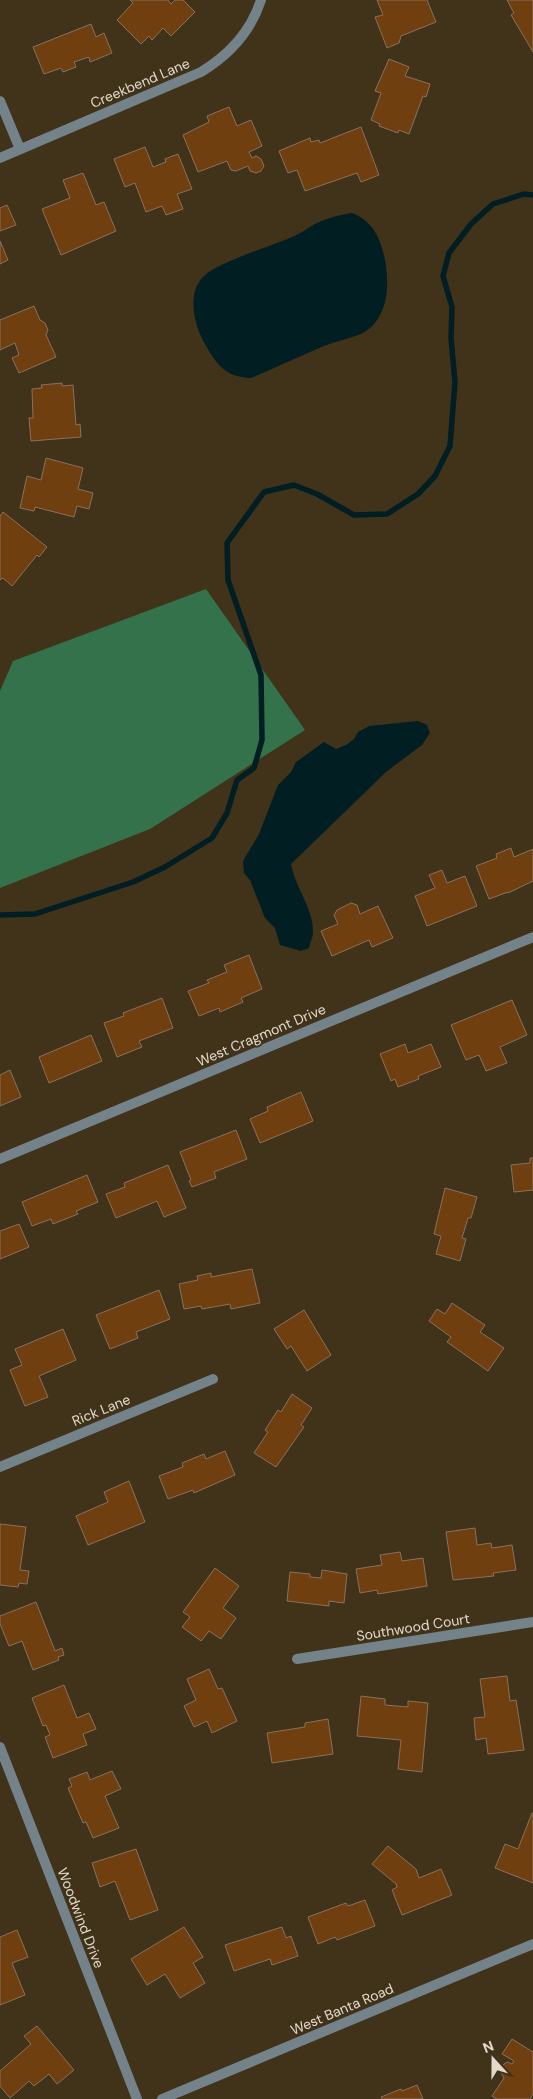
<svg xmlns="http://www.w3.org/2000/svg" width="533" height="2099" font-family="'DM Sans',sans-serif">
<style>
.forest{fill:#34724b}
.water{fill:#011e23}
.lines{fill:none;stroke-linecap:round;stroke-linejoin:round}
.stream{stroke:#011e23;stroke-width:5.5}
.building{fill:#6f3f0f;stroke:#8a715d}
.minor{stroke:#748389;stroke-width:10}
.tertiary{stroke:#748389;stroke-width:10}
.labels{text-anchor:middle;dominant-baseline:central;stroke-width:4;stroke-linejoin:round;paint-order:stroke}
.street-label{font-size:14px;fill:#e2d9cb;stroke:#40331a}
</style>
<rect width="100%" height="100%" fill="#40331a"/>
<polygon class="forest" points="206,589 305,730 150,829 0,888 0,691 13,661"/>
<g class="water">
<path d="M 352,213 C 373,221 381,239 385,260 C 390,286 388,321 361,334 C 349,339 336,341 324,346 C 300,356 275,368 251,378 C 225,377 217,365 205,344 C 194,325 186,293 204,276 C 218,262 272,246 292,237 C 300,234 308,228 315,224 C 327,218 339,215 352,213 Z"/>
<path d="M 418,721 L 427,725 L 430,733 L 422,745 L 386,772 L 291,864 C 295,887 313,908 313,932 C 313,937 310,943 309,948 L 301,951 L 280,945 L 275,928 L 265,918 L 250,880 L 244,873 L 243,861 L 259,834 L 278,785 L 291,772 L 296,762 L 324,742 L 336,749 L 346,745 L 354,739 L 358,732 L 369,726 Z"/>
</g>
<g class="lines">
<polyline class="stream" points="0,915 35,914 133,882 165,867 212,838 227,813 237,780 254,768 262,740 261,675 228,580 227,543 264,492 294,485 317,494 354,515 387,514 418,494 435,476 450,446 455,382 451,338 452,307 443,276 449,253 471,224 493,204 524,194 533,195"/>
</g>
<g class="building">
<polygon points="130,0 168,0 171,4 175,0 183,0 195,12 171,36 163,28 152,40 149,36 141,44 117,20 133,3"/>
<polygon points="377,0 427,0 436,22 401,36 399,43 387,48 375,17 383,15"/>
<polygon points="507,0 533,0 533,52 511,15 514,13"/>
<polygon points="91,24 96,37 104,33 112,53 90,62 89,57 74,62 76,67 63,72 61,68 44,74 33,47"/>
<polygon points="389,59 409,67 405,76 430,84 426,97 423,96 409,134 399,130 398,133 379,126 380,124 371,120 381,93 375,91"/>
<polygon points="229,107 237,126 251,120 262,146 249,152 252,158 256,156 261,159 264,166 261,171 256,173 250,171 248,166 236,171 231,170 227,161 198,172 183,135 209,122 207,116"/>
<polygon points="361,127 379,175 361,182 357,173 305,191 297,170 288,173 279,151 310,138 311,142 319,140 320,143"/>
<polygon points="145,147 153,167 166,162 165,159 178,154 192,189 177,194 183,209 166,215 162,206 146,212 135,183 125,187 114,159"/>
<polygon points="83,173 96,205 104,202 116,231 61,255 42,209 70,198 63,180"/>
<polygon points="7,205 16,225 0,231 0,208"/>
<polygon points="0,241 8,260 0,264"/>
<polygon points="34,306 40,320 45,323 48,330 46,335 56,357 19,373 12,358 19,355 15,343 0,350 0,320"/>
<polygon points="62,383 62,386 73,385 76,425 80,424 81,437 31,441 29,418 33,418 32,389 42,388 41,385"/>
<polygon points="46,458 83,468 78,489 93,493 89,509 77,506 74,517 35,507 34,511 20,508 27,476 41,480"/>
<polygon points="3,512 47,547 39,557 37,555 12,586 3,578 0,580 0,516"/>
<polygon points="511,848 514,857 533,849 533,881 508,893 508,892 489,899 476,866 497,858 496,854"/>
<polygon points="442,870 447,883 465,876 477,906 427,926 415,896 435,888 429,875"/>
<polygon points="351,903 357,905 360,914 378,906 393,938 372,947 369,940 332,956 321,931 338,924 334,915 337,910"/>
<polygon points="249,955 262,989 241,998 243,1002 220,1012 219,1008 199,1016 188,991 209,983 207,980 227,972 224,965"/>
<polygon points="162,998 173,1028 139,1041 142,1047 117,1057 104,1023 124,1016 123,1013"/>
<polygon points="512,1000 527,1035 500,1047 507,1063 486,1071 479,1055 466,1060 451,1025"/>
<polygon points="91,1035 102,1061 49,1083 39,1057"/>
<polygon points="405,1044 408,1053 431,1044 441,1067 418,1076 419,1079 398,1087 395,1079 391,1081 380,1054"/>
<polygon points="10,1070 21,1097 0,1106 0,1075"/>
<polygon points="301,1092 313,1121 260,1143 250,1119 268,1111 267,1107"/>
<polygon points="236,1130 247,1159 214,1172 216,1178 192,1187 189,1181 191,1180 180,1152"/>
<polygon points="530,1158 533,1158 533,1190 514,1192 511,1165 530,1163"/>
<polygon points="168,1165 186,1208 164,1217 157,1201 116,1218 106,1194 125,1187 124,1183"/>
<polygon points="87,1175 98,1202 76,1211 78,1214 53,1224 51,1219 32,1226 22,1202"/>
<polygon points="445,1188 477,1197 471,1218 468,1218 462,1238 466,1239 460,1261 436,1254 441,1236 434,1234"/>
<polygon points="19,1224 29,1247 0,1259 0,1231"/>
<polygon points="252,1269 260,1303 231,1309 230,1304 202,1309 201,1306 184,1309 179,1284 198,1280 197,1276 211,1273 211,1277"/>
<polygon points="159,1290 170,1319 136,1332 138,1338 110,1349 96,1315"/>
<polygon points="452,1303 485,1325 480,1332 504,1348 488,1371 447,1342 451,1337 429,1321 437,1309 445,1314"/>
<polygon points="304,1310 331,1355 307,1371 291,1346 287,1349 274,1329"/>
<polygon points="63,1329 76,1360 39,1376 48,1397 25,1406 10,1370 22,1365 15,1349"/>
<polygon points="292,1394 312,1408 301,1425 304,1427 276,1467 254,1453 268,1432 265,1430 278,1410 281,1412"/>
<polygon points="225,1451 235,1475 194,1493 193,1490 168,1499 159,1476 183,1467 182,1463 204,1454 206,1459"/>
<polygon points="129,1481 145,1522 88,1545 76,1516 108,1502 104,1492"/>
<polygon points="0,1524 26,1527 20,1570 29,1571 27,1584 19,1583 18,1587 0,1585"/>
<polygon points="475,1528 477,1545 491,1543 492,1548 512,1545 516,1570 493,1573 494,1576 453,1580 446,1532"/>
<polygon points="400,1552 402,1561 423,1558 427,1586 378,1594 377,1590 360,1593 356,1569 382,1565 380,1555"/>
<polygon points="215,1568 239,1586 223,1608 236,1618 221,1639 209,1631 201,1641 182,1627 190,1617 183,1612"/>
<polygon points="322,1570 347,1574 344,1603 329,1601 329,1606 287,1601 290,1572 310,1574 310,1577 321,1578"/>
<polygon points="36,1602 55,1651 62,1648 64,1655 58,1657 59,1660 33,1670 22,1641 9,1646 0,1624 0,1616"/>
<polygon points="209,1669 218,1689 222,1688 237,1721 212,1733 207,1721 194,1727 184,1706 196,1700 187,1679"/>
<polygon points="507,1676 510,1701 516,1700 524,1750 488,1754 486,1738 476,1740 474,1718 485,1717 480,1679"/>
<polygon points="64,1685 77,1718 89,1713 96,1729 83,1734 87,1745 53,1758 45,1737 50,1735 46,1725 43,1726 32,1698"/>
<polygon points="361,1696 385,1699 385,1705 408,1707 408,1701 428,1703 422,1772 398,1769 401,1740 357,1736"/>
<polygon points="328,1719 333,1754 272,1763 267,1733 305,1727 305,1723"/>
<polygon points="112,1771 121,1789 105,1796 119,1828 93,1838 86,1822 83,1823 68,1788 72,1786 69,1779 87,1772 90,1780"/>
<polygon points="532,1813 533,1813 533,1883 495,1868 505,1844 518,1849"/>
<polygon points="388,1846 416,1869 419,1878 441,1869 452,1895 402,1915 392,1890 397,1887 396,1884 372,1864"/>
<polygon points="136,1849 158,1910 130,1920 115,1881 100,1887 92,1863"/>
<polygon points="365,1900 375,1926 337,1940 335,1937 318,1944 308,1917 346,1903 348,1906"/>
<polygon points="184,1927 203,1957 193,1963 205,1983 180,1998 165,1974 147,1985 131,1959"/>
<polygon points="282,1927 286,1938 291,1936 298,1956 272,1965 270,1959 234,1971 225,1945"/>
<polygon points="17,1930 28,1957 12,1963 25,1995 0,2005 0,1937"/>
<polygon points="37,2026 74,2070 57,2084 49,2074 34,2086 29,2081 10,2098 0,2086 0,2071 31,2044 24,2036"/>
<polygon points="512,2039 533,2052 533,2094 530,2099 497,2099 492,2096 504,2078 500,2071 504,2064 508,2062 512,2064 514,2061 502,2054"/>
<polygon points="417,2085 423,2099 382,2099 381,2097 401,2089 402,2091"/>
</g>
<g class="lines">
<g class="minor">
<polyline points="0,101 20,149"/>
<path d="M 0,158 L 201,72 C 229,55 251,31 261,0"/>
<polyline points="0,1159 533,937"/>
<polyline points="0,1467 213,1379"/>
<polyline points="297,1659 533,1622"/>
<polyline points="0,1747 137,2099"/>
</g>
<polyline class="tertiary" points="162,2099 533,1944"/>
</g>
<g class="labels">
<g class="street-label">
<text transform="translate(140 83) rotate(-23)">Creekbend Lane</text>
<text transform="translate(261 1035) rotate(-23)">West Cragmont Drive</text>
<text transform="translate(101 1410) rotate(-22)">Rick Lane</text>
<text transform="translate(413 1627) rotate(-9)">Southwood Court</text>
<text transform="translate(81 1918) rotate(69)">Woodwind Drive</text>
<text transform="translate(342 2009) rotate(-23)">West Banta Road</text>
</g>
</g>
<g transform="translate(493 2059) rotate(339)" stroke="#40331a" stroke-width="4" paint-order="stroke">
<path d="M0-4L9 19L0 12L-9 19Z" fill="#e2d9cb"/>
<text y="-8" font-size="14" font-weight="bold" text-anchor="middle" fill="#e2d9cb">N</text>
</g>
</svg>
